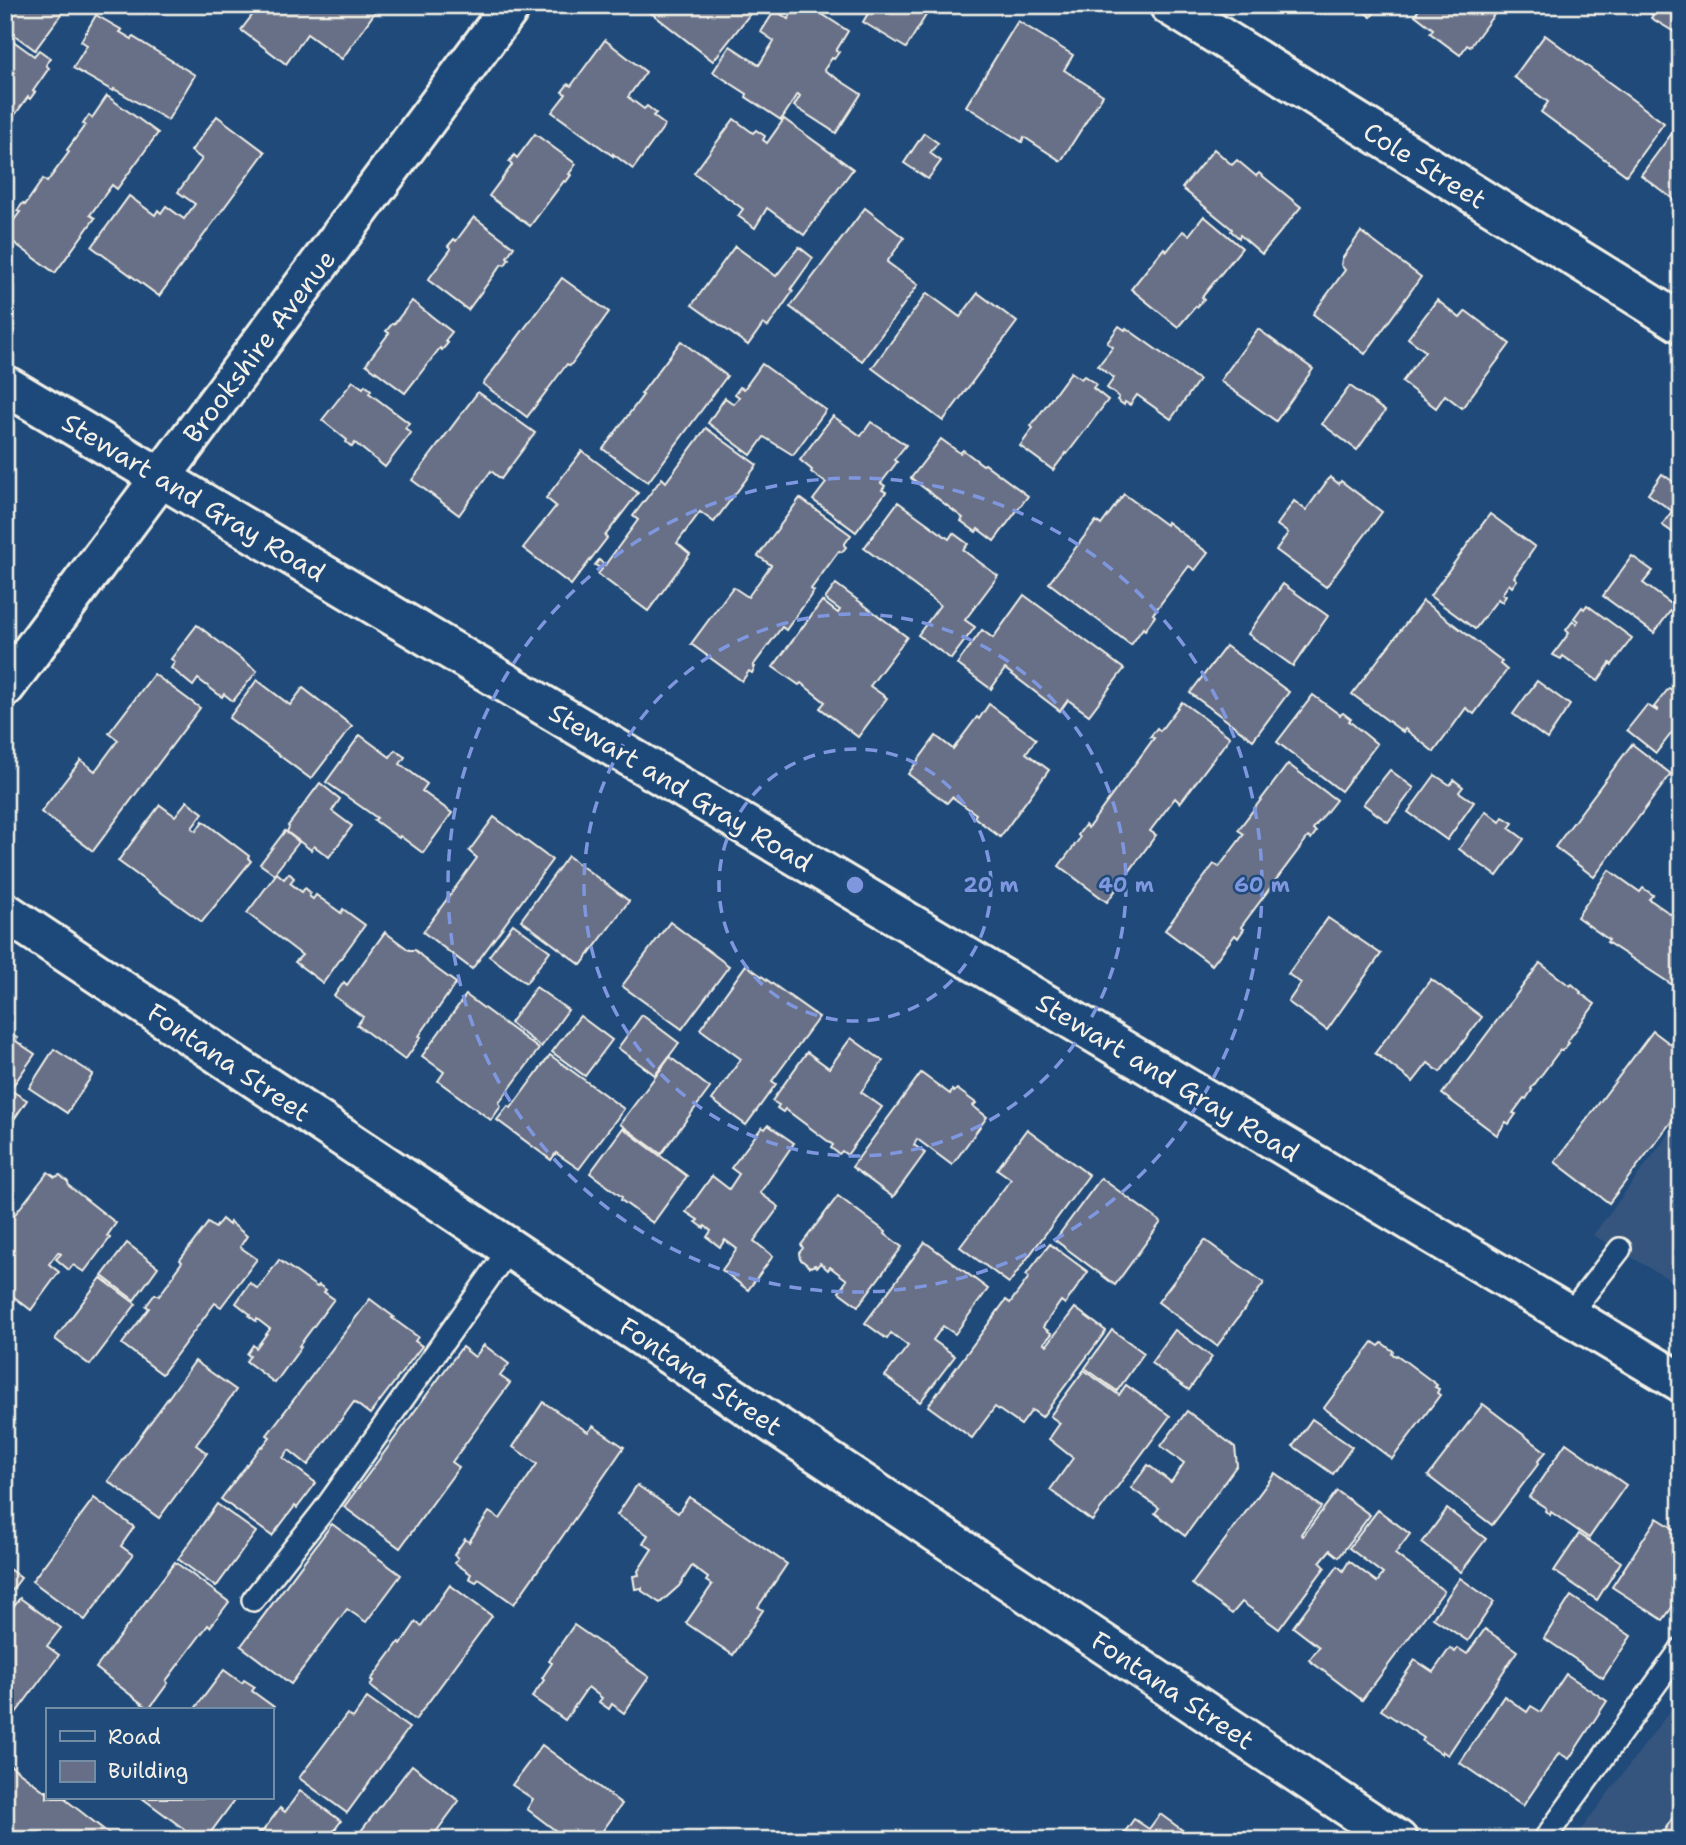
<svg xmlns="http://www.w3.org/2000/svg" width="1686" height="1845" font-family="'Shantell Sans',sans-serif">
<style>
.built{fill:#35557e}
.building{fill:#676f88;stroke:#f4f1e8;stroke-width:2}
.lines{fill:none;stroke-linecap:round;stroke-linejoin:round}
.lane-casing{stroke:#f4f1e8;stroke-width:26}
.street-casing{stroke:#f4f1e8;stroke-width:44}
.secondary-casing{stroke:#f4f1e8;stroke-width:44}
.lane{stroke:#1f4a7a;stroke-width:21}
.street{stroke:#1f4a7a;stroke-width:38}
.secondary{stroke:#1f4a7a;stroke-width:38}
.ring{fill:none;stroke:#7e97df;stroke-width:3.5;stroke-dasharray:12 9}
.labels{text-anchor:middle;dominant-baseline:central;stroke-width:5;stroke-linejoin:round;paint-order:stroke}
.street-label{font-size:26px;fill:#f4f1e8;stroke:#1f4a7a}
.centre{fill:#7e97df;stroke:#1f4a7a;stroke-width:3.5}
.ring-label{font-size:21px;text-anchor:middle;font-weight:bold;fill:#7e97df;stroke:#1f4a7a;stroke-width:5;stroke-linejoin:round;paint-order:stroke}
</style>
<rect width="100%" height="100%" fill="#1f4a7a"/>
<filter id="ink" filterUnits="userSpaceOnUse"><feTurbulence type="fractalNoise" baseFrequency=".0143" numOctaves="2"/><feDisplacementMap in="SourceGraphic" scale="14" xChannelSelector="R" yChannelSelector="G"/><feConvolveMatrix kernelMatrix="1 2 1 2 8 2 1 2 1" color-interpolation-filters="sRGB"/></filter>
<g filter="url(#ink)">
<g class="built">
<polygon points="1681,1118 1681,1286 1593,1235"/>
<polygon points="1681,1696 1681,1840 1573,1840"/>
</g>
<g class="building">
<polygon points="10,5 68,5 35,50 5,28 5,12"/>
<polygon points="260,5 380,5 342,59 307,34 286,64 241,30"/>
<polygon points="641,5 757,5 713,61"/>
<polygon points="797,5 808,5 848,31 836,51 839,52 834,59 832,58 824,70 861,94 836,133 794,106 800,96 798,94 781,120 746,97 747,94 713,72 730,46 759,65 774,41 761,32 775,10 788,19"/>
<polygon points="873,5 927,5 931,7 906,48 863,22"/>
<polygon points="1355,5 1380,5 1371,17"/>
<polygon points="1422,5 1501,5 1470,47 1467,45 1460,55 1430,33 1433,29 1415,15"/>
<polygon points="1637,5 1681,5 1681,36 1651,18 1653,15"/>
<polygon points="96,15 122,30 120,32 132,39 133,37 195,75 168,120 114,89 113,91 73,68 87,45 81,41"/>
<polygon points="1018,21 1073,55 1064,70 1103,95 1061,161 1024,137 1022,142 966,106"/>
<polygon points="5,35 34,56 39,50 50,58 46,65 49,68 33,91 35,92 30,99 28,97 9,123 6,121 5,123"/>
<polygon points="1545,35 1664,123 1626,175 1541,112 1548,102 1514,77"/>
<polygon points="605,40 646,72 628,97 644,109 647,106 656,113 653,116 665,125 633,169 613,154 613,156 552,112 566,94 562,92 568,84 571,86"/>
<polygon points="107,96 158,133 117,189 112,185 90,215 95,218 55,273 5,236 5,232 20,212 17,211 23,203 25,205 43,179 47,182 69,152 67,150 85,125 83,124 89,115 92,118"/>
<polygon points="217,116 265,152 159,296 92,247 129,196 155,215 158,210 161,213 166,206 184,219 195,204 178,192 202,159 191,151"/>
<polygon points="734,119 753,133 756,130 765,136 763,140 767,143 784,119 853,169 804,235 767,208 755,228 738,216 743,209 694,173"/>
<polygon points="1681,121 1681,205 1641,175"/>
<polygon points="924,133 938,143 930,153 941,161 928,179 904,163"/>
<polygon points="535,134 576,164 569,174 571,175 566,182 564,181 530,226 489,196 512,165 509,162 514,155 517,158"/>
<polygon points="1214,149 1232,165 1237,160 1256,176 1259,173 1301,207 1262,254 1240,235 1239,238 1231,231 1232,229 1182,188"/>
<polygon points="865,208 904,238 887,262 918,285 862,361 790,307"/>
<polygon points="1204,216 1242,248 1202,297 1204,299 1197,307 1196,306 1178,327 1131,289 1164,248 1167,251 1183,231 1189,235"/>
<polygon points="474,217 514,247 507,257 509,259 505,265 502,264 468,310 428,280 451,249 448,246 454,239 456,241"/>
<polygon points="1361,232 1421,277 1365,354 1313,314 1345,270 1341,265 1342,259"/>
<polygon points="735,246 776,276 799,247 813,258 791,289 793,291 768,327 763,324 748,345 692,305"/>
<polygon points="562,278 609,312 570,366 567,364 527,417 483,384"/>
<polygon points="927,293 960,317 978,293 1017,322 943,421 872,368"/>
<polygon points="1437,300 1460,318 1466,311 1510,344 1462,408 1445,395 1436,408 1402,382 1425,351 1408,338"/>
<polygon points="412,301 452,332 445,341 448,343 442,350 440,348 405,393 366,364 389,333 386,331 392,324 394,324"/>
<polygon points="1119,326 1125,330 1126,328 1199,380 1171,419 1137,395 1130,405 1125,402 1124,405 1117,400 1119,397 1107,388 1114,378 1098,366 1113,347 1107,343"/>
<polygon points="1258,329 1313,369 1276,421 1220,381"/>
<polygon points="681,341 727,376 648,482 603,449 643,395 641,394"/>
<polygon points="762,364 826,410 793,455 764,437 751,455 708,423 725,398 734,404 739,397 735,394 740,387 744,389"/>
<polygon points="1071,372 1081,379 1084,376 1096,384 1093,388 1108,400 1067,454 1066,453 1053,470 1020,446 1033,428 1031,426"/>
<polygon points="353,381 363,388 365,385 371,390 369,393 409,423 405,428 411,433 385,467 355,443 352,447 346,442 347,440 322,420"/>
<polygon points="1350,386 1385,411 1357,450 1322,424"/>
<polygon points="478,392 535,433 501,479 491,471 459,515 412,480"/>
<polygon points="833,416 861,436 871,422 906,445 894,460 897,462 881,483 885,486 882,490 886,492 856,532 813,500 826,483 811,472 812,470 800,460"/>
<polygon points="706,428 757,465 714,522 700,512 677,543 690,554 648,611 598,574 602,569 595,565 599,560 605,565 638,520 633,516 662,478 666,482"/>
<polygon points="941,439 960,453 963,450 983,465 985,464 1028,496 994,541 978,529 976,532 961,521 963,518 911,478"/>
<polygon points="582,451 638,493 605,536 607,538 571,585 523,548 556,506 546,498"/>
<polygon points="1662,474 1681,487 1681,538 1662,525 1672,511 1648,494"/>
<polygon points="1330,477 1339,484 1341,481 1382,512 1326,587 1276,550 1288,533 1277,525 1294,501 1306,510"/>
<polygon points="1124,494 1166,525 1167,522 1208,553 1195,570 1189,566 1153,614 1155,616 1145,630 1143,628 1131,645 1049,583 1096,521 1101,525"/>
<polygon points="800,498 851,535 844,545 846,547 842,552 839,551 811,589 814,591 786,630 782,627 753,666 755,667 752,673 749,671 742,681 691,644 733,587 748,597 771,565 758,556"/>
<polygon points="898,502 949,539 953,533 968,544 963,550 998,576 965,620 975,627 951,659 918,635 940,605 864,548"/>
<polygon points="1490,514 1535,547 1514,577 1517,580 1512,587 1509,584 1502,594 1506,596 1502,602 1498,599 1475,629 1430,596"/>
<polygon points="1632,556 1653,571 1643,583 1674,606 1654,633 1603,596"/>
<polygon points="836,584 907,637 870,686 887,698 858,737 820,708 825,702 801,683 799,685 773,667 822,601 838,613 840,610 825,599"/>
<polygon points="1283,584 1328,616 1293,666 1248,634"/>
<polygon points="1024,595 1124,669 1089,715 1068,700 1060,711 1005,669 991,689 957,664 982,630 993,638"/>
<polygon points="1423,601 1502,661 1500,664 1507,670 1474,714 1466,708 1434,752 1405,729 1403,732 1352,694"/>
<polygon points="1587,605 1632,638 1612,665 1610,663 1598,681 1563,656 1561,659 1553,655 1569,633 1566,630 1573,621 1576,624 1578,621 1574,618 1582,607 1584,609"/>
<polygon points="197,625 257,671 233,701 224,694 222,697 198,679 193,686 171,668 175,662 171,659"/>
<polygon points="1226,646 1289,692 1253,740 1190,693"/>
<polygon points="154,674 200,708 93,851 41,812 81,760 95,771 118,740 109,733"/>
<polygon points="257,680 290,705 303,688 352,726 311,779 229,718"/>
<polygon points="1537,681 1570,705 1547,739 1513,714"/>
<polygon points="1669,688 1672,690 1673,688 1681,694 1681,735 1674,730 1656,753 1627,730 1647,705 1657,711 1658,710 1654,707"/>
<polygon points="1313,695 1340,715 1343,713 1351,719 1349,721 1377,744 1341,791 1277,742"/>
<polygon points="1182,702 1230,737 1180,803 1175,798 1150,831 1156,835 1107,902 1059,866 1080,838 1078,835 1085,825 1088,828 1154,738 1150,737 1157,728 1160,731"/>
<polygon points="989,704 1036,739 1026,753 1049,770 1000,837 974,817 976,814 952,797 947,803 908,774 936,736 953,749 977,717 979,719"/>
<polygon points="360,735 390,757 395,750 405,757 400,764 427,784 422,791 452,813 423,853 400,836 399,838 374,820 377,818 326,782"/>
<polygon points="1632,744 1671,774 1594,877 1555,847"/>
<polygon points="1288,764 1336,800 1313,829 1316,832 1311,839 1308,837 1241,927 1244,929 1238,938 1235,935 1212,965 1165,930 1214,864 1219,867 1244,834 1238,830"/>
<polygon points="1390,770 1414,788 1388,822 1363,804"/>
<polygon points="1435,775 1450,785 1454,780 1463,787 1459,792 1474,802 1447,840 1408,812"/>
<polygon points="320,783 340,799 332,811 352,826 329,857 314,846 311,850 287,832 289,827 288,826"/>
<polygon points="187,801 203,813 192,828 196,831 203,821 249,856 248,858 251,861 202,922 118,861 160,805 175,816"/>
<polygon points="1486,811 1500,822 1503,817 1513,823 1509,828 1524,839 1497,876 1459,849"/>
<polygon points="494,817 552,860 472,969 423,932 477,858 469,851"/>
<polygon points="285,831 299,842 274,874 260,864"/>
<polygon points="568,856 629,901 581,965 521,920"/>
<polygon points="1609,870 1640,892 1643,888 1653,895 1649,899 1672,915 1681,903 1681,995 1672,989 1674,986 1607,942 1609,940 1577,917"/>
<polygon points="277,873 284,879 289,873 294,878 290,883 302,892 305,888 311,893 309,896 313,899 316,895 341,913 343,909 365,925 323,983 295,962 302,955 247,913"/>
<polygon points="1328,918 1381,954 1327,1030 1288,1002 1301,983 1288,974"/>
<polygon points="670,922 729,966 682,1029 622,986"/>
<polygon points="513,924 550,951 526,983 489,956"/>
<polygon points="385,932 409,950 415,950 430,964 456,983 419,1036 421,1037 405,1060 357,1025 363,1017 334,996 344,982 347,985"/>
<polygon points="1540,963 1570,986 1572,984 1581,992 1580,993 1595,1004 1567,1042 1569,1043 1562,1051 1560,1050 1531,1089 1532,1090 1526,1099 1524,1098 1513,1113 1516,1114 1509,1124 1506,1122 1497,1135 1442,1094"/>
<polygon points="746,965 819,1017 772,1081 776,1084 746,1125 712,1100 741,1059 700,1029"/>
<polygon points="1431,979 1482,1017 1440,1072 1428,1063 1413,1082 1375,1053"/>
<polygon points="536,987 568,1010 541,1047 510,1023"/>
<polygon points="466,995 539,1049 499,1103 501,1106 491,1120 438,1081 444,1072 422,1056"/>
<polygon points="642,1015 679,1043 655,1075 618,1048"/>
<polygon points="580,1016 612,1040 585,1076 552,1052"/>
<polygon points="5,1030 17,1038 16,1041 35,1054 10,1090 27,1100 15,1118 5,1112"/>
<polygon points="1653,1031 1681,1052 1681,1109 1609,1203 1555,1162"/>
<polygon points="851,1038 883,1061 861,1092 882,1107 847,1155 842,1151 839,1154 831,1148 833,1145 785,1109 783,1112 777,1108 779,1105 772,1101 807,1052 829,1068"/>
<polygon points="54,1049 93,1074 67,1113 29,1088"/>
<polygon points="550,1055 624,1109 579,1169 556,1153 551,1160 497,1120 508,1106 511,1108"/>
<polygon points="670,1057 710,1088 661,1154 620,1124"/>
<polygon points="921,1073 950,1094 952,1090 954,1092 957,1089 976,1103 973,1106 987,1117 952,1165 917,1139 914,1145 925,1153 893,1197 852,1167"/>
<polygon points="768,1125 794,1143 760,1193 779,1207 754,1241 773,1256 748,1290 722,1270 737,1249 725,1240 720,1247 707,1237 711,1231 705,1226 704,1228 696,1222 698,1220 686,1212 712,1176 729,1189 739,1174 731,1168 762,1127 765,1129"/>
<polygon points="623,1128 687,1176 653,1223 621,1200 622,1197 590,1173"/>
<polygon points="1027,1129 1089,1175 1009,1283 960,1247 1011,1179 997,1169"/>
<polygon points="48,1172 55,1177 60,1175 68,1182 69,1186 116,1223 107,1236 110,1238 84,1272 73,1265 69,1270 56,1259 61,1254 58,1252 49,1264 59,1272 31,1310 5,1290 5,1227"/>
<polygon points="1101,1178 1161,1222 1115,1285 1055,1240"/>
<polygon points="838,1196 886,1232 885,1234 902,1247 858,1306 839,1292 847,1280 830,1267 828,1270 820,1263 817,1267 815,1265 810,1267 800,1259 799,1253 803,1248 801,1245"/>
<polygon points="222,1219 229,1225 230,1222 247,1236 240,1247 257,1259 221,1307 215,1303 162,1374 122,1344 149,1308 146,1306 155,1294 159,1296 175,1274 174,1273 182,1262 180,1260 208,1223 215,1228"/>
<polygon points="1205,1240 1264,1283 1217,1346 1158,1302"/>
<polygon points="925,1242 988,1289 955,1334 943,1326 933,1340 955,1356 920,1402 885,1376 908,1346 891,1333 887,1339 865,1323"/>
<polygon points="127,1243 158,1267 134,1300 102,1276"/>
<polygon points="1050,1244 1088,1272 1065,1304 1061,1301 1043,1327 1052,1334 1044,1343 1047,1345 1075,1308 1106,1331 1042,1417 1032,1410 1021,1425 995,1407 972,1438 928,1406 1006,1300 1010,1303 1029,1277 1026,1275"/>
<polygon points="279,1260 317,1287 319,1285 326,1290 324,1292 334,1299 299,1346 301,1347 275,1383 246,1361 250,1356 247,1354 253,1345 256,1348 270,1329 257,1319 256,1321 249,1316 250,1314 236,1303 250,1283 258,1289"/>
<polygon points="101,1278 136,1304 90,1365 55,1339"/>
<polygon points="370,1299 394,1317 392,1318 418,1337 415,1341 422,1346 370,1414 354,1402 308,1465 289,1450 283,1458 316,1483 297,1508 295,1506 272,1536 221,1499 261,1446 262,1447 270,1437 267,1435"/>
<polygon points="1112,1330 1144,1353 1117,1391 1085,1368"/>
<polygon points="1175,1330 1212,1357 1189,1390 1151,1363"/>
<polygon points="1373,1342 1379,1346 1382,1343 1393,1351 1392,1354 1396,1356 1397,1355 1437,1385 1435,1387 1439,1389 1437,1393 1440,1395 1392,1459 1324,1408"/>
<polygon points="484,1345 509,1364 500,1376 510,1383 452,1462 459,1467 400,1548 344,1507 462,1347 475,1357"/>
<polygon points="195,1361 236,1390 196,1445 207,1453 159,1518 108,1481"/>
<polygon points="1084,1370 1119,1395 1126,1385 1170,1416 1092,1521 1050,1490 1073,1458 1049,1439 1060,1423 1050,1416"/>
<polygon points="543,1402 588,1432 593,1426 624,1447 546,1560 545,1560 514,1604 479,1579 476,1582 469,1578 471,1574 455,1563 458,1558 454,1555 465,1539 469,1542 489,1512 500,1519 537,1464 513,1447"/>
<polygon points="1483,1404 1546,1452 1538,1461 1539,1463 1492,1525 1428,1476"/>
<polygon points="1187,1411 1235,1447 1237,1465 1185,1536 1155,1513 1159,1508 1131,1488 1148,1465 1171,1482 1184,1463 1161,1446"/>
<polygon points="1312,1419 1352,1447 1333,1474 1293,1446"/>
<polygon points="1566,1443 1626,1485 1589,1538 1551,1512 1550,1515 1545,1511 1546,1508 1529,1497"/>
<polygon points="1275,1473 1321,1507 1301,1534 1303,1536 1337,1491 1370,1515 1339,1557 1330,1550 1320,1562 1325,1567 1279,1629 1242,1602 1232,1614 1192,1584"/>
<polygon points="637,1485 678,1513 689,1497 787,1564 758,1607 763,1610 733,1655 686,1623 712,1585 706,1581 708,1578 692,1566 679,1586 660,1603 642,1591 642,1588 635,1589 633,1576 639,1575 638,1571 652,1549 643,1543 648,1535 617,1515"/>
<polygon points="94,1498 134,1527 121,1546 133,1555 85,1620 32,1581"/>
<polygon points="217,1504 256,1532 216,1587 178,1559"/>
<polygon points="1447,1509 1486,1539 1461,1572 1422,1543"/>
<polygon points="1378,1510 1410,1534 1395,1554 1444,1591 1362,1700 1309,1660 1319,1647 1293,1627 1338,1566 1343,1571 1349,1561 1377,1582 1383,1574 1349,1548"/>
<polygon points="1657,1518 1681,1533 1681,1595 1663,1620 1612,1587"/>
<polygon points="332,1524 401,1575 366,1622 347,1609 291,1684 241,1646"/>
<polygon points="1579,1534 1621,1562 1597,1600 1554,1571"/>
<polygon points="175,1562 229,1602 210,1627 208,1625 166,1681 168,1683 149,1709 96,1668"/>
<polygon points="5,1566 21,1578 5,1599"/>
<polygon points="1460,1578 1494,1602 1468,1641 1433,1618"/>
<polygon points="450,1585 492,1616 415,1720 370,1686 373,1681 371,1680 399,1642 401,1644 416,1622 421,1626"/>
<polygon points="1571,1596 1631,1636 1603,1678 1544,1638"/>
<polygon points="20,1598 61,1628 47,1646 59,1655 10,1721 5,1718 5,1617"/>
<polygon points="574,1625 649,1677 624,1713 612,1704 609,1709 599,1702 602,1698 588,1687 565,1720 532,1697 544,1680 542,1678 552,1663 549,1661"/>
<polygon points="1485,1629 1517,1651 1448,1755 1442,1751 1442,1754 1422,1741 1424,1738 1381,1710 1415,1660 1433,1672 1450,1648 1455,1652 1458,1648 1467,1654"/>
<polygon points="224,1670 242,1683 244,1680 255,1687 252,1691 274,1707 271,1711 194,1710"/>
<polygon points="1566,1674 1607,1701 1569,1759 1559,1753 1523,1806 1460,1763 1504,1696 1527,1712 1531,1706 1541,1712"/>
<polygon points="367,1698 409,1728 347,1813 299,1778 347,1714 353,1718"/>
<polygon points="542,1745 622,1804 596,1840 568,1840 527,1809 533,1799 512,1785"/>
<polygon points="10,1765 46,1792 47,1790 47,1798 66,1798 67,1799 66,1800 112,1836 110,1840 13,1840 12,1838 13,1836 5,1830 5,1772"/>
<polygon points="412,1765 459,1801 430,1840 354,1840"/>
<polygon points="300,1791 341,1821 327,1840 253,1840 260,1831 262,1832 280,1808 285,1812"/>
<polygon points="142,1798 236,1798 205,1840 199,1840"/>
<polygon points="1681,1805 1681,1840 1658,1840"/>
<polygon points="1160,1814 1196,1840 1119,1840 1134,1819 1149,1829"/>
</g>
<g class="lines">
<g class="lane-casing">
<g id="lane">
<polyline points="1569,1315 1620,1249"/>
<polyline points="253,1600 324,1510 510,1248"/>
<polyline points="1544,1840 1681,1649"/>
</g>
</g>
<g class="street-casing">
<g id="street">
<polyline points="1169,5 1681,323"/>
<polyline points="5,912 1398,1840"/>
</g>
</g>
<g class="secondary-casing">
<g id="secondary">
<polyline points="5,385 1681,1382"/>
<polyline points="5,687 512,5"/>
</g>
</g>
<use href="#lane" class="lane"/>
<use href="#street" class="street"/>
<use href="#secondary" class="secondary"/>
</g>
</g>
<g class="ring">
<circle cx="855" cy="885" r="136"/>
<circle cx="855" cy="885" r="271"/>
<circle cx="855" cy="885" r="407"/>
</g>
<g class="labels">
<g class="street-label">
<text transform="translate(1425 165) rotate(32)">Cole Street</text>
<text transform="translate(259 346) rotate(-53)">Brookshire Avenue</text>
<text transform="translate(194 497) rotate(31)">Stewart and Gray Road</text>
<text transform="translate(681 787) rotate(31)">Stewart and Gray Road</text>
<text transform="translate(229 1062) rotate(34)">Fontana Street</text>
<text transform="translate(1168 1077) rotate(31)">Stewart and Gray Road</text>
<text transform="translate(701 1376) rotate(34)">Fontana Street</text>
<text transform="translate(1173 1690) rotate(34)">Fontana Street</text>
</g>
</g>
<circle cx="855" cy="885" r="10" class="centre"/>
<g class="ring-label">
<text x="991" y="892">20 m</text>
<text x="1126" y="892">40 m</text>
<text x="1262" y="892">60 m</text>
</g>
<rect width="1686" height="1845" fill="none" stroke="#1f4a7a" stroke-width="28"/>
<rect x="14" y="14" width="1658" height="1817" fill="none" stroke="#f4f1e8" stroke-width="2.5" filter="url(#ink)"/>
<rect x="46" y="1708" width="228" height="91" fill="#1f4a7a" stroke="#748da6" stroke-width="2"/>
<rect x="60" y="1731" width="35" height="10" fill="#1f4a7a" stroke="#748da6" stroke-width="2"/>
<text x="108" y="1744" font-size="21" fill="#f4f1e8">Road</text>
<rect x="60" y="1761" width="35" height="21" fill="#676f88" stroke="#748da6" stroke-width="2"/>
<text x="108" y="1778" font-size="21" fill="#f4f1e8">Building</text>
</svg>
